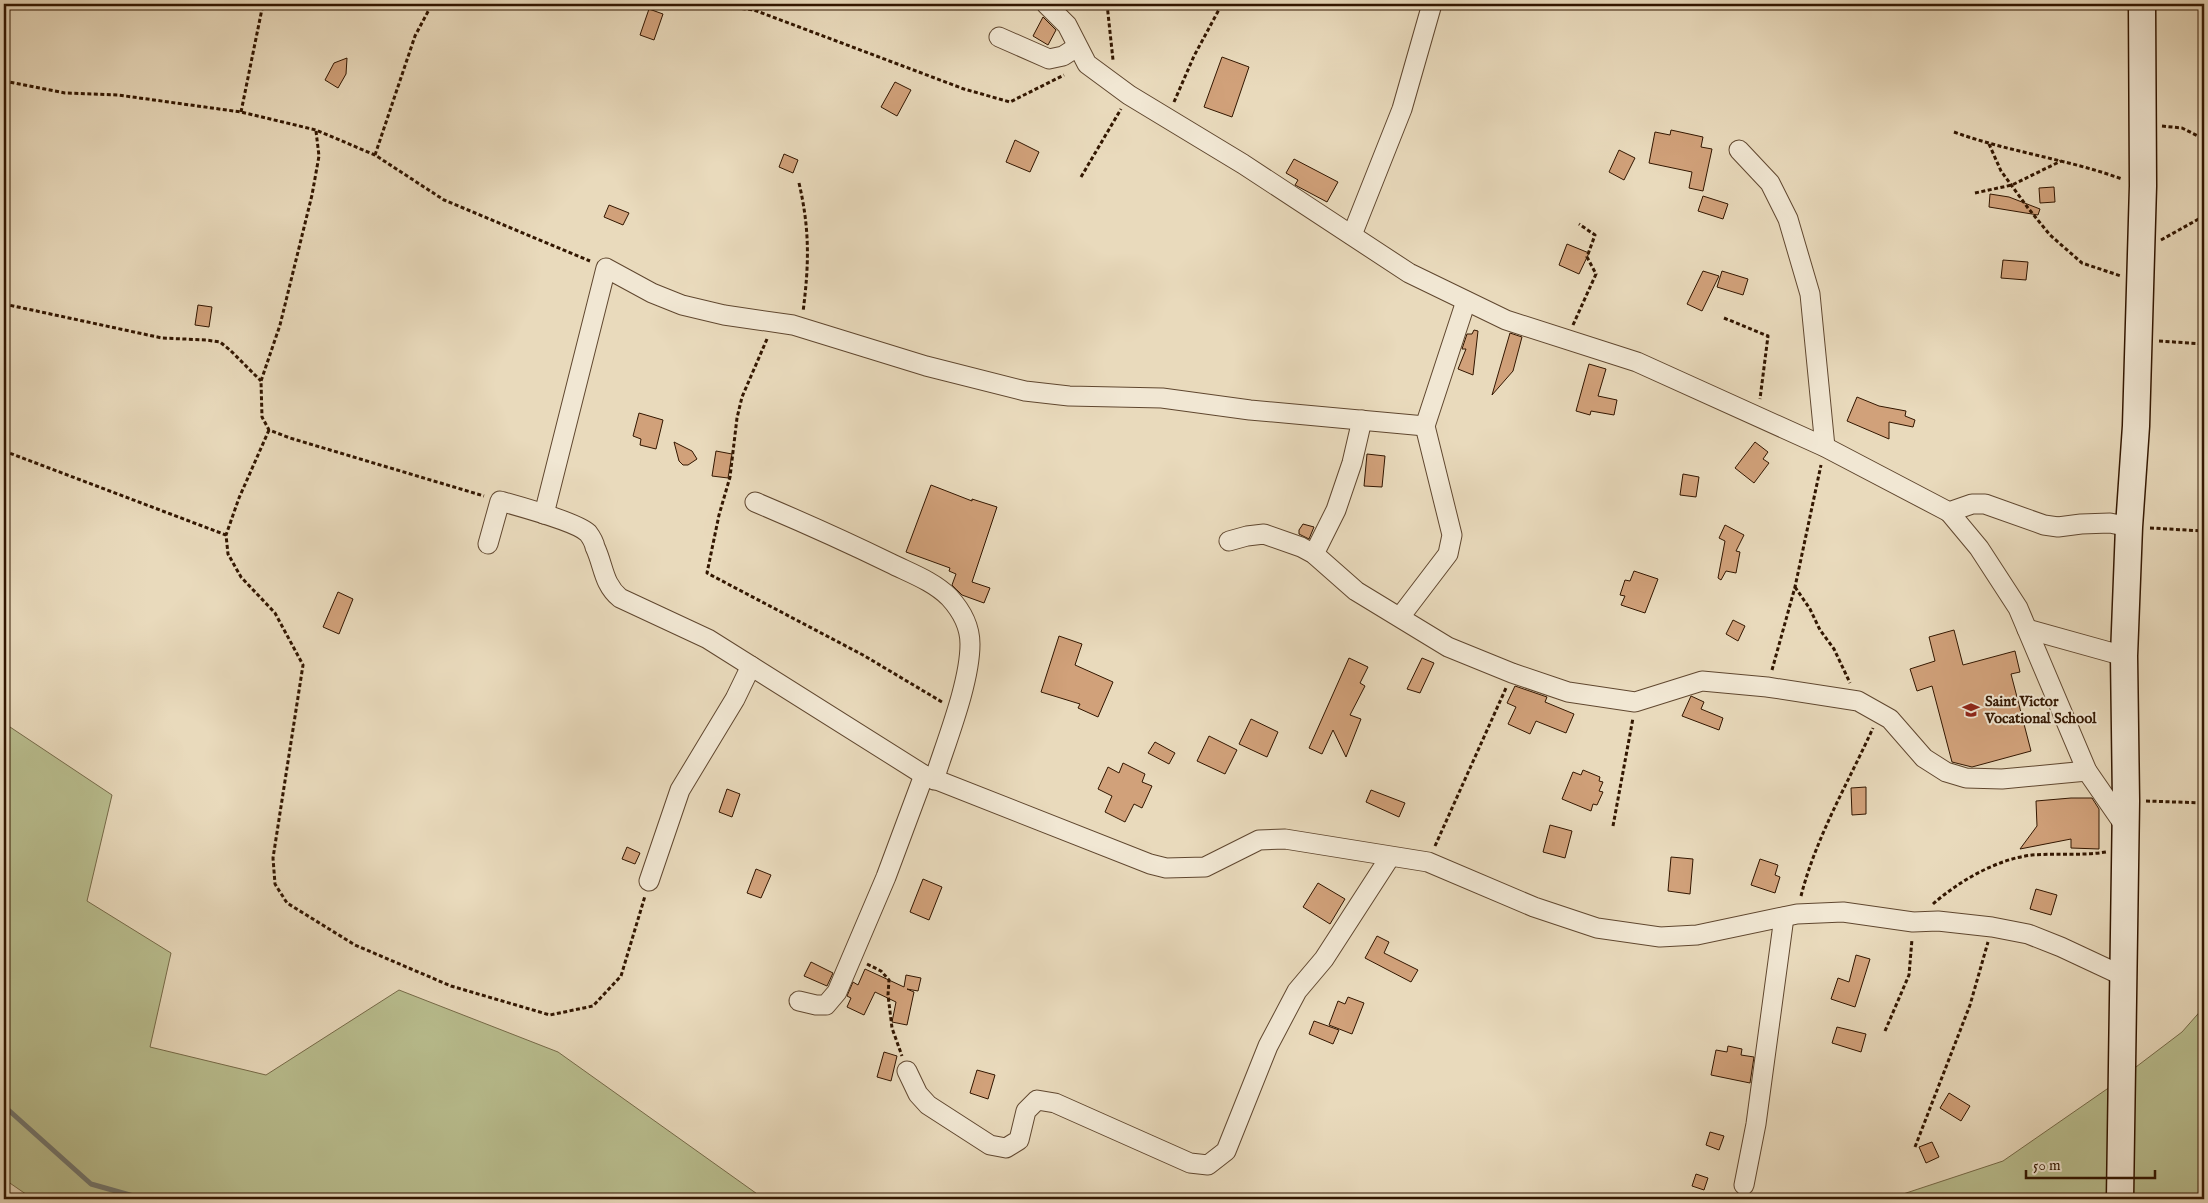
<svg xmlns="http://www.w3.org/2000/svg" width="2208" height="1203" font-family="'IM FELL English',serif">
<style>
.green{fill:#b9be8f;stroke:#766a48}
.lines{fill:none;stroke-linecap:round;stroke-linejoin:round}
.stream{stroke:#727770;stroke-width:5}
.building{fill:#d1a17a;stroke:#321600}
.minor-casing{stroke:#60472f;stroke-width:21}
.secondary-casing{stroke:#321600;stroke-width:29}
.path{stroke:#321600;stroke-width:3;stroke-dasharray:4 2.5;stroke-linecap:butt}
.minor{stroke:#f1e7d3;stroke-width:19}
.secondary{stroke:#f1e7d3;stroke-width:26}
.labels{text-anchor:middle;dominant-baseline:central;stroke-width:4;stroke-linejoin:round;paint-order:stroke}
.poi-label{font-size:15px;font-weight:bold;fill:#321600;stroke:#f1e7d3;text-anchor:start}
</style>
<rect width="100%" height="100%" fill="#e9dabc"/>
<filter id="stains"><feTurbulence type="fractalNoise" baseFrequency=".004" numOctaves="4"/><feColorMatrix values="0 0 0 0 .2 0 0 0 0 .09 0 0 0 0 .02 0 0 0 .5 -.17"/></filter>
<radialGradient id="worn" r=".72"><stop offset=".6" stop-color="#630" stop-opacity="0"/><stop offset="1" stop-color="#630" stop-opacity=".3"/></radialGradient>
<g class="green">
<polygon points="4,723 112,795 87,901 171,953 150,1047 266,1075 399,990 558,1052 760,1196 775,1199 33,1199 4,1179"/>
<polygon points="2204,1007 2204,1199 1888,1199 2003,1161 2107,1089 2182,1032"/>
</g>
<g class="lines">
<polyline class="stream" points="4,1106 91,1184 144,1199"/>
</g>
<g class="building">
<polygon points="649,9 663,14 654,40 640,35"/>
<polygon points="1043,17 1056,30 1048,45 1033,36"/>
<polygon points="1222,57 1249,67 1232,117 1204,107"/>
<polygon points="347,58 346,74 338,88 325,80 334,63"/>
<polygon points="895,82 911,90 897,116 881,107"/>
<polygon points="1671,130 1703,137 1701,147 1712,149 1703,191 1689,188 1692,172 1649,163 1655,132 1670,135"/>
<polygon points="1015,140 1039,152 1030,172 1006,162"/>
<polygon points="1619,150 1635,158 1624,180 1609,172"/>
<polygon points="784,154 798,160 793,173 779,167"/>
<polygon points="1294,159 1338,182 1327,202 1295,185 1298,180 1286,173"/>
<polygon points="2054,187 2055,202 2040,203 2039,188"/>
<polygon points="1990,194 2009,197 2040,209 2038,215 1989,207"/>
<polygon points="1703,196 1728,204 1723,219 1698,211"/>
<polygon points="609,205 629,213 623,225 604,217"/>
<polygon points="1567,244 1589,253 1579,274 1559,265"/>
<polygon points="2003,260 2028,262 2026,280 2001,278"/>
<polygon points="1703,271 1719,276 1702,311 1687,304"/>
<polygon points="1722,271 1748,279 1743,295 1717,287"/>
<polygon points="198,305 212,307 209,327 195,325"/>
<polygon points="1474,330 1478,331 1473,375 1458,369 1466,349 1462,349 1467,334 1472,334"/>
<polygon points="1510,333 1522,337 1513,371 1492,395"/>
<polygon points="1589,364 1606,369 1598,396 1617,400 1614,415 1591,411 1590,415 1576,411"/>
<polygon points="1857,397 1879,406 1906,411 1905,416 1915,420 1913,427 1889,422 1889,439 1847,421"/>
<polygon points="639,413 663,420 656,449 640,445 641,439 633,436"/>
<polygon points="674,442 692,451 697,459 688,465 683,465 679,461"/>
<polygon points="1755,442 1768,452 1763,459 1769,463 1754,483 1735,468"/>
<polygon points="716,451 732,454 728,478 712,476"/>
<polygon points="1367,454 1385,456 1382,487 1364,486"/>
<polygon points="1683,474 1699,477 1696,497 1680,495"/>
<polygon points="931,485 972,501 972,499 997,507 972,582 990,588 984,603 962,595 952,585 956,574 949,571 950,568 906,552"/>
<polygon points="1303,524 1314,527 1309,539 1299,534 1299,530"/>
<polygon points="1725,525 1744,535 1736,551 1740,552 1736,573 1726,571 1721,580 1718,578 1725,541 1719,538"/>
<polygon points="1634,571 1658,579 1645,613 1621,605 1625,596 1620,595 1625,580 1630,581"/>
<polygon points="338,592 353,599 339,634 323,627"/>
<polygon points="1733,620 1745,626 1738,641 1726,634"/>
<polygon points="1954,630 1963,665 2015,651 2020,672 2011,674 2031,751 1972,767 1952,762 1932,686 1917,691 1910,669 1935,661 1929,637"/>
<polygon points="1059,636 1082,644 1075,665 1113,682 1098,717 1078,708 1080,704 1041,692"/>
<polygon points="1349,658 1368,667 1360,683 1365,686 1350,715 1361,719 1346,757 1333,730 1322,754 1309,748"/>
<polygon points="1422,658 1434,663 1420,693 1407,689"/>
<polygon points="1515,686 1547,697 1545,702 1574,714 1566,733 1536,721 1530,734 1508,724 1516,707 1507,703"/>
<polygon points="1691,696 1704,702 1701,709 1723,718 1719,730 1682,716"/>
<polygon points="1251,719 1278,732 1267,757 1239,744"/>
<polygon points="1209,736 1237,750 1225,774 1197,761"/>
<polygon points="1155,742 1175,753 1169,764 1148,753"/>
<polygon points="1123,763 1145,774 1142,782 1152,786 1142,808 1134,804 1125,822 1105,812 1112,796 1098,789 1108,767 1119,773"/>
<polygon points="1583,770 1600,777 1599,781 1603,782 1599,791 1603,792 1597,805 1593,804 1591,811 1562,799 1573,772 1581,775"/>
<polygon points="1866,787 1866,814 1852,815 1851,788"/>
<polygon points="727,789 740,794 732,817 719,812"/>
<polygon points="1371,790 1405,803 1399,817 1366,802"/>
<polygon points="2071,798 2092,798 2099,809 2099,849 2071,848 2071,839 2020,849 2037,826 2036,801"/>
<polygon points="1550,825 1572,831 1565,858 1543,852"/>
<polygon points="627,847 640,853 635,864 622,859"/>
<polygon points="1671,857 1693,859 1690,894 1668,891"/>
<polygon points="1760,859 1778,865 1775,875 1780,877 1775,893 1751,885"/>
<polygon points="756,869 771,875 761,898 747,893"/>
<polygon points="923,879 942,887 929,920 910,912"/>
<polygon points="1318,883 1345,899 1330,924 1303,907"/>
<polygon points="2036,889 2057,895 2051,915 2030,909"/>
<polygon points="1377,936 1389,942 1384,953 1418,970 1411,982 1365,958"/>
<polygon points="1856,955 1870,959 1855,1007 1831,999 1838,978 1849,982"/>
<polygon points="811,962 833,973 827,986 804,976"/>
<polygon points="865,969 904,987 906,975 921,978 918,991 907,989 914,992 907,1025 892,1022 896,1002 875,992 864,1015 847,1007 851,998 847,996 853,982 858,985"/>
<polygon points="1348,997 1364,1003 1352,1034 1329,1025 1338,1001 1345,1004"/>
<polygon points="1314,1021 1339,1030 1333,1044 1309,1034"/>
<polygon points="1837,1027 1866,1034 1861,1052 1832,1043"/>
<polygon points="1728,1046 1742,1049 1741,1055 1754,1057 1750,1083 1711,1075 1716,1050 1727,1052"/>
<polygon points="884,1052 897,1056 891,1081 877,1077"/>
<polygon points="977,1070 995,1075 988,1099 970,1093"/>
<polygon points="1949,1093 1970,1106 1961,1121 1940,1108"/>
<polygon points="1710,1132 1724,1136 1719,1150 1706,1145"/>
<polygon points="1932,1142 1939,1157 1926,1163 1919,1147"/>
<polygon points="1696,1174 1708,1178 1704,1190 1692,1186"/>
</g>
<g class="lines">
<g class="minor-casing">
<g id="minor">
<polyline points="1046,4 1067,25 1087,64 1129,95 1243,164 1409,273 1506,320 1637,362 1825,447 1949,512 1972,504 1985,504 2044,525 2058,527 2081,524 2110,523 2129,527"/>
<polyline points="999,37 1049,59 1063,56 1077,47"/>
<polyline points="1739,150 1770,183 1788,219 1810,294 1825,447"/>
<polyline points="1352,235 1402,109 1432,4"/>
<path d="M 755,502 C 800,521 845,541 890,563 C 910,573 933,581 949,597 C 961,610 970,626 970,644 C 970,683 946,742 934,780"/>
<polyline points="1949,512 1979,548 2018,608 2087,771 2125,826"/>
<polyline points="544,514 606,268 652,293 682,305 724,315 793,325 926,366 1025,391 1069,396 1162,398 1250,410 1425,426"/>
<polyline points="1229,541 1247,536 1264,534 1301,547 1314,554 1356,591 1448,647 1512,673 1568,692 1635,702 1702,681 1767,687 1858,701 1890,719 1924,758 1946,772 1966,778 2002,779 2087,771"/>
<path d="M 488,544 L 500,501 C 518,506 577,522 588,533 C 591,537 594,542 595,547 C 604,566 603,584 620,598 L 708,639 L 924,775 L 1150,864 L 1166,868 L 1205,867 L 1259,840 L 1285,839 L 1428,862 L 1534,907 L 1597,928 L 1660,937 L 1697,935 L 1797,914 L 1843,912 L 1913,922 L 1938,921 L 1992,927 L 2028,934 L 2061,947 L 2123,976"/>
<polyline points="1314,554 1336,510 1352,463 1362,420"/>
<polyline points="1400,617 1448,554 1452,535 1425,426 1466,301"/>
<polyline points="2027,629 2124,656"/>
<polyline points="649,881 680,790 735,699 751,666"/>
<polyline points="799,1001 816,1005 826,1005 837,992 886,877 924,775"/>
<polyline points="907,1071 918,1094 928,1105 990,1145 1006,1148 1019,1140 1026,1111 1037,1100 1055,1103 1190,1163 1208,1165 1226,1151 1268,1046 1297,991 1324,959 1390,857"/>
<polyline points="1744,1185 1756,1124 1784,917"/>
</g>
</g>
<g class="secondary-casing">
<polyline id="secondary" points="2120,1199 2126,801 2124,656 2129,527 2136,426 2143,186 2142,4"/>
</g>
<g class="path">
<polyline points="703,4 754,10 964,89 1010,102 1064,75"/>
<polyline points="1107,4 1113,60"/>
<polyline points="4,81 65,93 118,95 241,112 316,130 375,155 444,200 590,261"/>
<polyline points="1174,102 1194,56 1222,4"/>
<polyline points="241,112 263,4"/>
<polyline points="2162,126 2182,128 2204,139"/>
<polyline points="316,131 319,156 312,195 280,325 261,381 262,417 269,430 290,438 484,496"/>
<path d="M 1954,132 C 2009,152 2067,159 2122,179"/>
<polyline points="1989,144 2001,171 2028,208 2050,235 2082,263 2121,276"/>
<polyline points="375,155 415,36 432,4"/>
<polyline points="1081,177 1121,109"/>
<path d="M 799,183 C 810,230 809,265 803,312"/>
<polyline points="1975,193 2012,185 2061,161"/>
<polyline points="2161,240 2204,216"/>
<polyline points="4,304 162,338 206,340 220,342 230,350 261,381"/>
<polyline points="1724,318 1768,336 1760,399"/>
<polyline points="1573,325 1596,274 1587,257 1595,235 1579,224"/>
<polyline points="767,339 742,397 737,418 730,477 719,515 707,573 863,655 942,702"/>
<polyline points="2159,341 2204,344"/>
<polyline points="269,430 239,498 226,535 228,554 241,577 275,613 303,665 273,858 275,884 287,903 355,945 451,986 550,1015 593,1006 621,976 645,896"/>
<polyline points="4,451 226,535"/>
<polyline points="2150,528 2204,531"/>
<polyline points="1795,587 1810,609 1820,630 1834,649 1850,683"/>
<polyline points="1772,670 1795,587 1821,465"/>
<polyline points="2146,801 2204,803"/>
<polyline points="1613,826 1633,718"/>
<polyline points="1435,846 1506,688"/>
<path d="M 1801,896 C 1816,837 1848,783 1873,728"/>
<path d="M 1933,904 C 1959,881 1997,859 2032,855 C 2057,853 2082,856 2106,852"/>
<polyline points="867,964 881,971 889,980 888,995 892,1028 902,1056"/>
<polyline points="1885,1031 1909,975 1912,939"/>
<polyline points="1915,1147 1970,1005 1988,942"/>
</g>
<use href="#minor" class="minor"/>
<use href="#secondary" class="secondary"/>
</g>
<defs>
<g id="school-bare" transform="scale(1.35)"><path d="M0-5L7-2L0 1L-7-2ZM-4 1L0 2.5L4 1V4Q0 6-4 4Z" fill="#8f2418" stroke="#f1e7d3" stroke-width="2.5" paint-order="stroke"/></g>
</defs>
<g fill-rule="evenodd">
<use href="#school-bare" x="1971" y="710"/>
</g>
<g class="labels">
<g class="poi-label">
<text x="1985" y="701">Saint Victor<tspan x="1985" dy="17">Vocational School</tspan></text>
</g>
</g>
<rect width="2208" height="1203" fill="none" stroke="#e9dabc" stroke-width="20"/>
<rect x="5" y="5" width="2198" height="1193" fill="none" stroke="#321600" stroke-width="2.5"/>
<rect x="10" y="10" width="2188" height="1183" fill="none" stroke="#321600"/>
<path d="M2026 1170v8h129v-8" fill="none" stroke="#321600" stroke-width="2.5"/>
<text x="2033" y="1170" font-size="15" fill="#321600" stroke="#f1e7d3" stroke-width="4" paint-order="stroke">50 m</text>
<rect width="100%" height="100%" filter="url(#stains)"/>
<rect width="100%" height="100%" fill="url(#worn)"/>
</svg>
